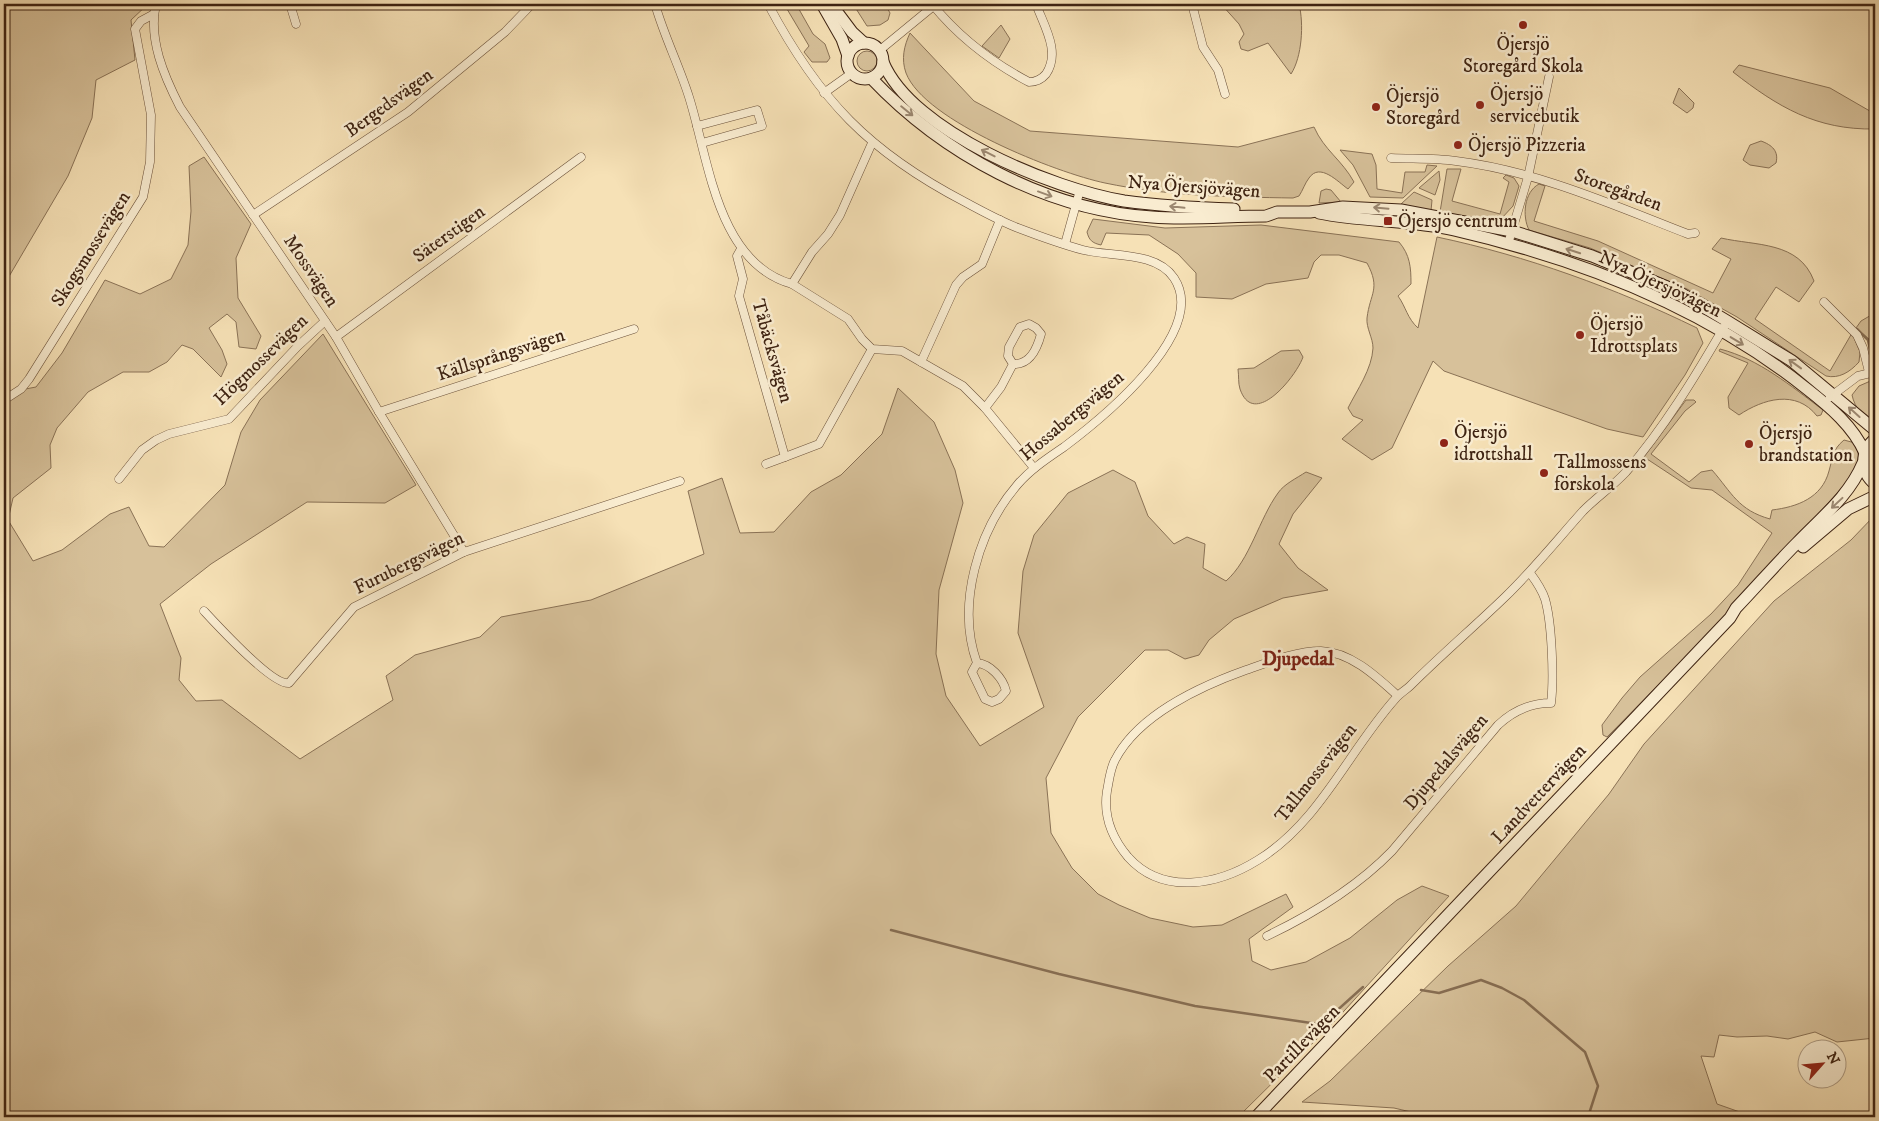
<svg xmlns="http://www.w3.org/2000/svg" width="1879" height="1121" font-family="'IM FELL DW Pica',serif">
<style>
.green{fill:#d7c19a;stroke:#8a7256}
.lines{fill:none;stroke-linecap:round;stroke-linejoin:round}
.stream{stroke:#876e53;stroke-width:2.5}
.street-casing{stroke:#6c523b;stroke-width:9}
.secondary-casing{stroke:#3e2312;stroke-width:13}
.street{stroke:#f9ecd0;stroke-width:8}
.secondary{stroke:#f9ecd0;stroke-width:11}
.oneway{stroke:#9c8871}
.poi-dot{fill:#8f2418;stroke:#f9ecd0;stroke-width:2}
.labels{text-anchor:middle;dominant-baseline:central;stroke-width:5;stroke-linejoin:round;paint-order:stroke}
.poi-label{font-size:19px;fill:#3e2312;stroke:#f9ecd0;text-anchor:start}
.street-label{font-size:19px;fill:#3e2312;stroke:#f9ecd0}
.neighbourhood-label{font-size:20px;font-weight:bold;fill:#7a1f14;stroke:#f9ecd0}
</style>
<rect width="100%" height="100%" fill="#f6e1b6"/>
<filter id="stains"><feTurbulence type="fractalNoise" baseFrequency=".004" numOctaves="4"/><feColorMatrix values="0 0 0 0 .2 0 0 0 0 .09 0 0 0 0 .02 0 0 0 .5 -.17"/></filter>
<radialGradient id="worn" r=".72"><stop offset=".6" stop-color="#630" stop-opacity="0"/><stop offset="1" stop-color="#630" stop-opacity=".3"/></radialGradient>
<g class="green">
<polygon points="4,4 148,4 131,20 135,60 96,80 92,118 68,176 4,285"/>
<polygon points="784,4 796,4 813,34 825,44 830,58 827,62 812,62 804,52 809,46"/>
<polygon points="853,4 885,4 890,13 888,20 880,25 867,26"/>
<path d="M 1221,4 L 1299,4 C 1304,24 1302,57 1291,74 L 1268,43 L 1248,51 L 1241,49 L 1239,42 L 1244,34 L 1239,24 Z"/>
<polygon points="1001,25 1010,39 999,58 982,46"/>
<path d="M 910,33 L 974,101 L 1030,131 L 1238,147 L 1314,127 C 1324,150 1342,160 1354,182 L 1348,189 C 1338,182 1320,162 1309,178 C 1305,183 1303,190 1299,196 L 1293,198 C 1230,197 1167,196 1105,183 C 1057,173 924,121 906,73 C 901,59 904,46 910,33 Z"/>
<circle cx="867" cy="61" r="10"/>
<path d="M 1739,65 L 1830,88 L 1875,114 L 1875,129 C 1816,130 1778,107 1733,72 Z"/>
<polygon points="1679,88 1694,103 1693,108 1687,113 1673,103"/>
<path d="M 1761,141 C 1772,145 1779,151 1776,163 L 1769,168 L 1750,165 L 1743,160 L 1750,145 Z"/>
<polygon points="1340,150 1372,154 1376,165 1377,189 1402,193 1405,172 1425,172 1427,165 1437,166 1403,198 1370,197 1353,165"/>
<path d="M 204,157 L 251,224 L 236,258 L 238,298 L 261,336 L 256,349 L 239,347 L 236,322 L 227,314 L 209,328 L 222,350 L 227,364 L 221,377 L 193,349 L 182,345 L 167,362 L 149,372 L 123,372 L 88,392 L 57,428 L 50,445 L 51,468 L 13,498 L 8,520 L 33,561 L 62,550 L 110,514 L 129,507 L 149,546 L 164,547 L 225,485 L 241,432 L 260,400 L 323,334 L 416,485 L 385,503 L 307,502 L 211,564 L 160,604 L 181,658 L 179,680 L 196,701 L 222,700 L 300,759 L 393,700 L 386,676 L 415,655 L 480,637 L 501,617 L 591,600 L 704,554 L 688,491 L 722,478 L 740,533 L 774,532 L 811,492 L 841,475 L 882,434 L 898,388 L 934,422 L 955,470 L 963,503 L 939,590 L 936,654 L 946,696 L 980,746 L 1044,707 L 1018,633 L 1023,571 L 1034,535 L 1068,493 L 1113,470 L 1135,482 L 1148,516 L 1174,544 L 1187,537 L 1205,544 L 1203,568 L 1226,581 C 1250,560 1259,519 1278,493 C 1284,484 1297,478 1306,472 L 1322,478 L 1293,514 L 1279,544 L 1298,568 L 1328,590 L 1283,598 L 1234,619 L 1209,640 L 1199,655 L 1185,659 L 1168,650 L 1145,650 L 1078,717 L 1046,778 L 1051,833 L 1072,868 L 1098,894 L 1119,905 L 1150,918 L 1193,927 L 1222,925 L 1286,894 L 1293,907 L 1249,939 L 1252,961 L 1271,970 L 1306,962 L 1350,938 L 1397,900 L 1422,886 L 1449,896 L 1334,1022 L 1238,1117 L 4,1117 L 4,393 L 36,387 L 62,353 L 105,280 L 140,294 L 171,279 L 188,245 L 191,211 L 189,166 Z"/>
<polygon points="1447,169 1461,169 1452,201 1500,214 1509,182 1503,178 1506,175 1514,178 1519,186 1513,206 1501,219 1488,220 1440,212"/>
<polygon points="1439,171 1440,180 1435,195 1419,188"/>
<path d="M 1539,184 L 1545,186 L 1534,221 L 1598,241 L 1713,293 L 1731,259 L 1712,249 L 1721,238 C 1756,246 1799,241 1814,281 L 1799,302 L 1776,287 L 1755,319 L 1830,371 L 1852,333 L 1860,352 L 1859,362 C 1850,372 1839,379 1826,376 L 1737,317 L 1687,289 L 1590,248 L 1529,230 C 1522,216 1524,192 1539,184 Z"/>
<polygon points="1326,189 1331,190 1341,202 1319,203 1321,191"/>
<polygon points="1414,192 1432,200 1431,211 1401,204"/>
<path d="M 1093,219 L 1165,228 L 1261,225 L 1399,242 C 1410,255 1411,267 1411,284 L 1398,296 C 1406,307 1407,318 1418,328 L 1437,237 C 1527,256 1615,288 1697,328 L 1703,343 L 1685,375 L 1643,437 L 1607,429 L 1444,371 L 1433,361 L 1392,448 L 1372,460 L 1342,439 L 1363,420 L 1353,416 L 1348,408 C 1357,390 1372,369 1373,348 C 1373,338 1366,328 1367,318 C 1370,293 1381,289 1367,263 L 1339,255 L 1321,255 L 1314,262 L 1308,278 L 1266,284 L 1232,299 L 1196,297 L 1196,273 L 1178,254 L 1149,235 L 1106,233 L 1101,245 C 1092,243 1089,240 1087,232 Z"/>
<polygon points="1873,314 1875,315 1875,360 1869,339 1856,328 1861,321"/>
<path d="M 1720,349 C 1759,359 1791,386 1823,410 L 1821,415 L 1817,416 C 1796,389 1763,399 1739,415 L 1729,408 L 1728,397 L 1748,363 L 1719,351 Z"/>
<path d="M 1299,350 L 1303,357 C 1297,375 1254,430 1240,389 C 1238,383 1239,376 1238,369 L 1254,368 L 1281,351 Z"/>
<path d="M 1875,379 L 1875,422 C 1863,416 1855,409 1852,395 L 1859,386 Z"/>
<path d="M 1686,400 L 1694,400 L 1696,402 L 1685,411 L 1651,454 L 1689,482 L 1701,472 L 1712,470 C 1732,493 1738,510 1770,519 L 1772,510 C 1797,507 1822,498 1829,471 C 1833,457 1832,450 1844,440 L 1855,443 C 1861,456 1858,463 1853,476 L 1690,653 L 1607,737 L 1603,735 L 1602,725 L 1622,698 L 1640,677 L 1711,614 L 1738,585 L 1772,533 L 1712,490 L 1691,488 L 1644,457 Z"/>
<polygon points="1875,515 1875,1038 1837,1042 1815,1032 1788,1039 1767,1036 1737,1037 1719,1035 1714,1057 1701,1056 1717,1104 1754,1117 1432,1117 1394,1108 1302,1102 1330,1081 1448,966 1516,906 1609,794 1644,744 1774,601 1851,540"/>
</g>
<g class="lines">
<g class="stream">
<polyline points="1857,329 1868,340 1873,364"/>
<polyline points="891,930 1059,974 1195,1006 1318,1024"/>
<polyline points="1421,990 1439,993 1481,980 1502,988 1524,1000 1585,1052 1598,1086 1588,1117"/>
<polyline points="1322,1024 1363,987"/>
</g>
<g class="street-casing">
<g id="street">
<path d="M 156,4 C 148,39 164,76 180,107 L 336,337 L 379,412 L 464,552"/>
<polyline points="290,4 296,24"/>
<path d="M 655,4 C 664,36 679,65 689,97 C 709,160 717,263 792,284"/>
<path d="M 768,4 C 819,100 869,152 965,202 C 982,211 1000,221 1018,228 C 1039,236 1061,244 1083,250 C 1111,257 1156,251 1174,278 C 1210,332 1100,420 1064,447 C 1048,458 1031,469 1018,484 C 978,530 956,605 977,663 C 990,664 1003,678 1006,691 L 999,699 L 992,702 L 985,699 L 972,672 L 977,663"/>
<path d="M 932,4 C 958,36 993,63 1029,82 C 1036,82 1041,80 1046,74 C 1061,52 1044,26 1036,4"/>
<polyline points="1192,4 1203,47 1218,70 1225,94"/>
<polyline points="880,50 936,4"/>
<polyline points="824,93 852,73"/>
<polyline points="697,126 757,110 762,126 702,143"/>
<polyline points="872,143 840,215 828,234 812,252 792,284 848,319 862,339 872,349 902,351 963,386 985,408 1034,468"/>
<path d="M 1391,158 C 1413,159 1435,158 1456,161 C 1537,171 1613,205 1688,234 L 1695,233"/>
<polyline points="253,215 408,112 505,32 532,4"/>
<polyline points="1065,244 1080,190"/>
<polyline points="1508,244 1528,177 1549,77"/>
<polyline points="741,249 737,256 743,279 739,296 785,457 819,444 872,349"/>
<polyline points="1824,302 1857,335 1863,348 1869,372"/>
<polyline points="336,337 581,157"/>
<polyline points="921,362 956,285 963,277 982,264 1000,220"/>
<polyline points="1830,397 1858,376 1875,372"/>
<polyline points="4,400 21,389 29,379 143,197 150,162 151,115 135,29 141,21 154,14"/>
<path d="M 985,408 L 1001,387 L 1013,364 C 1030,365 1037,349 1041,334 L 1036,328 L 1029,324 L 1020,327 L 1009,347 L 1008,356 L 1013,364"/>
<polyline points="379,412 634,329"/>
<polyline points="766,464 785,457"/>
<polyline points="119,479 142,450 156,440 169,434 229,419 298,346 325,321"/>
<path d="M 204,611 C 217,625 273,686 289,683 L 354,607 L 464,552 L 680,481"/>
<path d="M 1398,696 C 1377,677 1351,652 1321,651 C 1296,651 1269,662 1246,670 C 1201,686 1138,715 1115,760 C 1110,769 1109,781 1107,791 C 1103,816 1112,838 1128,857 C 1163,896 1218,885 1258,860 C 1320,822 1349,750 1396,698 C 1400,693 1406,690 1410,686 C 1441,655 1474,627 1505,597 C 1533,570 1557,540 1583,511 C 1597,497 1613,486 1626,472 C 1664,428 1695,377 1724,327"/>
<path d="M 1267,936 C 1313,914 1356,888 1392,851 L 1498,725 C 1513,711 1530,703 1551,703 C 1554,679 1552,623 1545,599 C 1542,590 1536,581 1530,573"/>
</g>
</g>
<g class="secondary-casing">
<g id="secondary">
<polyline points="822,4 842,39 848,56"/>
<polyline points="831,4 852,32 864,43"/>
<circle cx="865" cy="61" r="18"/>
<path d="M 883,62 C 912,132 1053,189 1124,201 C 1160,206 1197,208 1234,209"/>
<path d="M 871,78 C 943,154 1046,210 1152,217 C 1190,220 1228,216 1266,216 L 1277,212 L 1310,212 L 1343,207 L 1401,210 L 1512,231 L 1592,256 L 1677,291 L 1727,321 L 1792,361 L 1875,430"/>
<path d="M 1319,213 C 1364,222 1410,220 1454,230 C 1580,259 1706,308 1807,389 C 1830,407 1853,426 1865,453"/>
<path d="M 1875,439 C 1860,451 1860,472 1875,484"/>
<polyline points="1803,547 1848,509 1875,496"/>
<path d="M 1256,1117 L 1730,618 L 1736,608 C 1757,586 1776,564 1797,543 C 1822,517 1849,496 1863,463"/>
</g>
</g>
<use href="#street" class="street"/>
<use href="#secondary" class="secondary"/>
</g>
<defs><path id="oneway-shaft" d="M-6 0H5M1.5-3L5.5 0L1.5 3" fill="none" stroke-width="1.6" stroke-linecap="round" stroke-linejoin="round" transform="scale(1.25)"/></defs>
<g class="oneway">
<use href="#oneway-shaft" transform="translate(907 111) rotate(39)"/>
<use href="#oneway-shaft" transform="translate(988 153) rotate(-153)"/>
<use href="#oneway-shaft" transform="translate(1045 194) rotate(20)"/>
<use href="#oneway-shaft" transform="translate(1177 207) rotate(-174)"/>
<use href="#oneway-shaft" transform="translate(1381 208) rotate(-175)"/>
<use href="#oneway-shaft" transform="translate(1573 251) rotate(-162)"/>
<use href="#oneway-shaft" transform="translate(1737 341) rotate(31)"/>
<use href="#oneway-shaft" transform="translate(1795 364) rotate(-144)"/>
<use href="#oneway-shaft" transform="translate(1854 412) rotate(-138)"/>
<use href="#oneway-shaft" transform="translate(1837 503) rotate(137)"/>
</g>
<g class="poi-dot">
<circle cx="1523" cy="25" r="5"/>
<circle cx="1480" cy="105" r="5"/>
<circle cx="1376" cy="107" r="5"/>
<circle cx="1458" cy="145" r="5"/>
<rect x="1383" y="216" width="10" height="10" rx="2.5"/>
<circle cx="1580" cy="335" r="5"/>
<circle cx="1444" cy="443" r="5"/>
<circle cx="1749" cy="444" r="5"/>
<circle cx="1544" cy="473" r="5"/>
</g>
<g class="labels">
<g class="poi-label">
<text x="1523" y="44" text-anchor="middle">Öjersjö<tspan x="1523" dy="22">Storegård Skola</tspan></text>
<text x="1490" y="94">Öjersjö<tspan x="1490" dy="22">servicebutik</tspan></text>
<text x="1386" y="96">Öjersjö<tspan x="1386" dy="22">Storegård</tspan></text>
<text x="1468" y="145">Öjersjö Pizzeria</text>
<text x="1398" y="221">Öjersjö centrum</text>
<text x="1590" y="324">Öjersjö<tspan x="1590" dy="22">Idrottsplats</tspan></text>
<text x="1454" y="432">Öjersjö<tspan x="1454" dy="22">idrottshall</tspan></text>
<text x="1759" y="433">Öjersjö<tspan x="1759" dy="22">brandstation</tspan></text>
<text x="1554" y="462">Tallmossens<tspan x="1554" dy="22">förskola</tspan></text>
</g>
<g class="street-label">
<text transform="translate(389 103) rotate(-36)">Bergedsvägen</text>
<text transform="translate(1194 187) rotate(4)">Nya Öjersjövägen</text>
<text transform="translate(1618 190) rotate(20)">Storegården</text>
<text transform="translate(449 234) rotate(-36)">Säterstigen</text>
<text transform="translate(91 249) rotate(-58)">Skogsmossevägen</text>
<text transform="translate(311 271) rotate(56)">Mossvägen</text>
<text transform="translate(1660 284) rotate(25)">Nya Öjersjövägen</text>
<text transform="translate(772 351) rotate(74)">Tåbäcksvägen</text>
<text transform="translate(501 355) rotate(-18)">Källsprångsvägen</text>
<text transform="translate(261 360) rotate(-44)">Högmossevägen</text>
<text transform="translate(1072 416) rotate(-40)">Hossabergsvägen</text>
<text transform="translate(409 563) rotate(-26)">Furubergsvägen</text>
<text transform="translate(1446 762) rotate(-50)">Djupedalsvägen</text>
<text transform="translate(1316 773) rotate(-52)">Tallmossevägen</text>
<text transform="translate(1539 794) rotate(-47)">Landvettervägen</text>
<text transform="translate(1302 1044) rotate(-46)">Partillevägen</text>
</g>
<g class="neighbourhood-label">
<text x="1298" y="659">Djupedal</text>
</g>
</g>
<rect width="1879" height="1121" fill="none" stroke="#f6e1b6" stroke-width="20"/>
<rect x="5" y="5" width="1869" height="1111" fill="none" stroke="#3e2312" stroke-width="2.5"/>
<rect x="10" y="10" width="1859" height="1101" fill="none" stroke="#3e2312"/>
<g transform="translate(1822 1064) rotate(63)"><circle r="24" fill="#f9ecd0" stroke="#ae9c84"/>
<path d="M0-4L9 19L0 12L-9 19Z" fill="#8f2418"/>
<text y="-8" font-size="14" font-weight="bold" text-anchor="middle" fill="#3e2312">N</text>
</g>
<rect width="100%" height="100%" filter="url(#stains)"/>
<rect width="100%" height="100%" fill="url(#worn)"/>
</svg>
